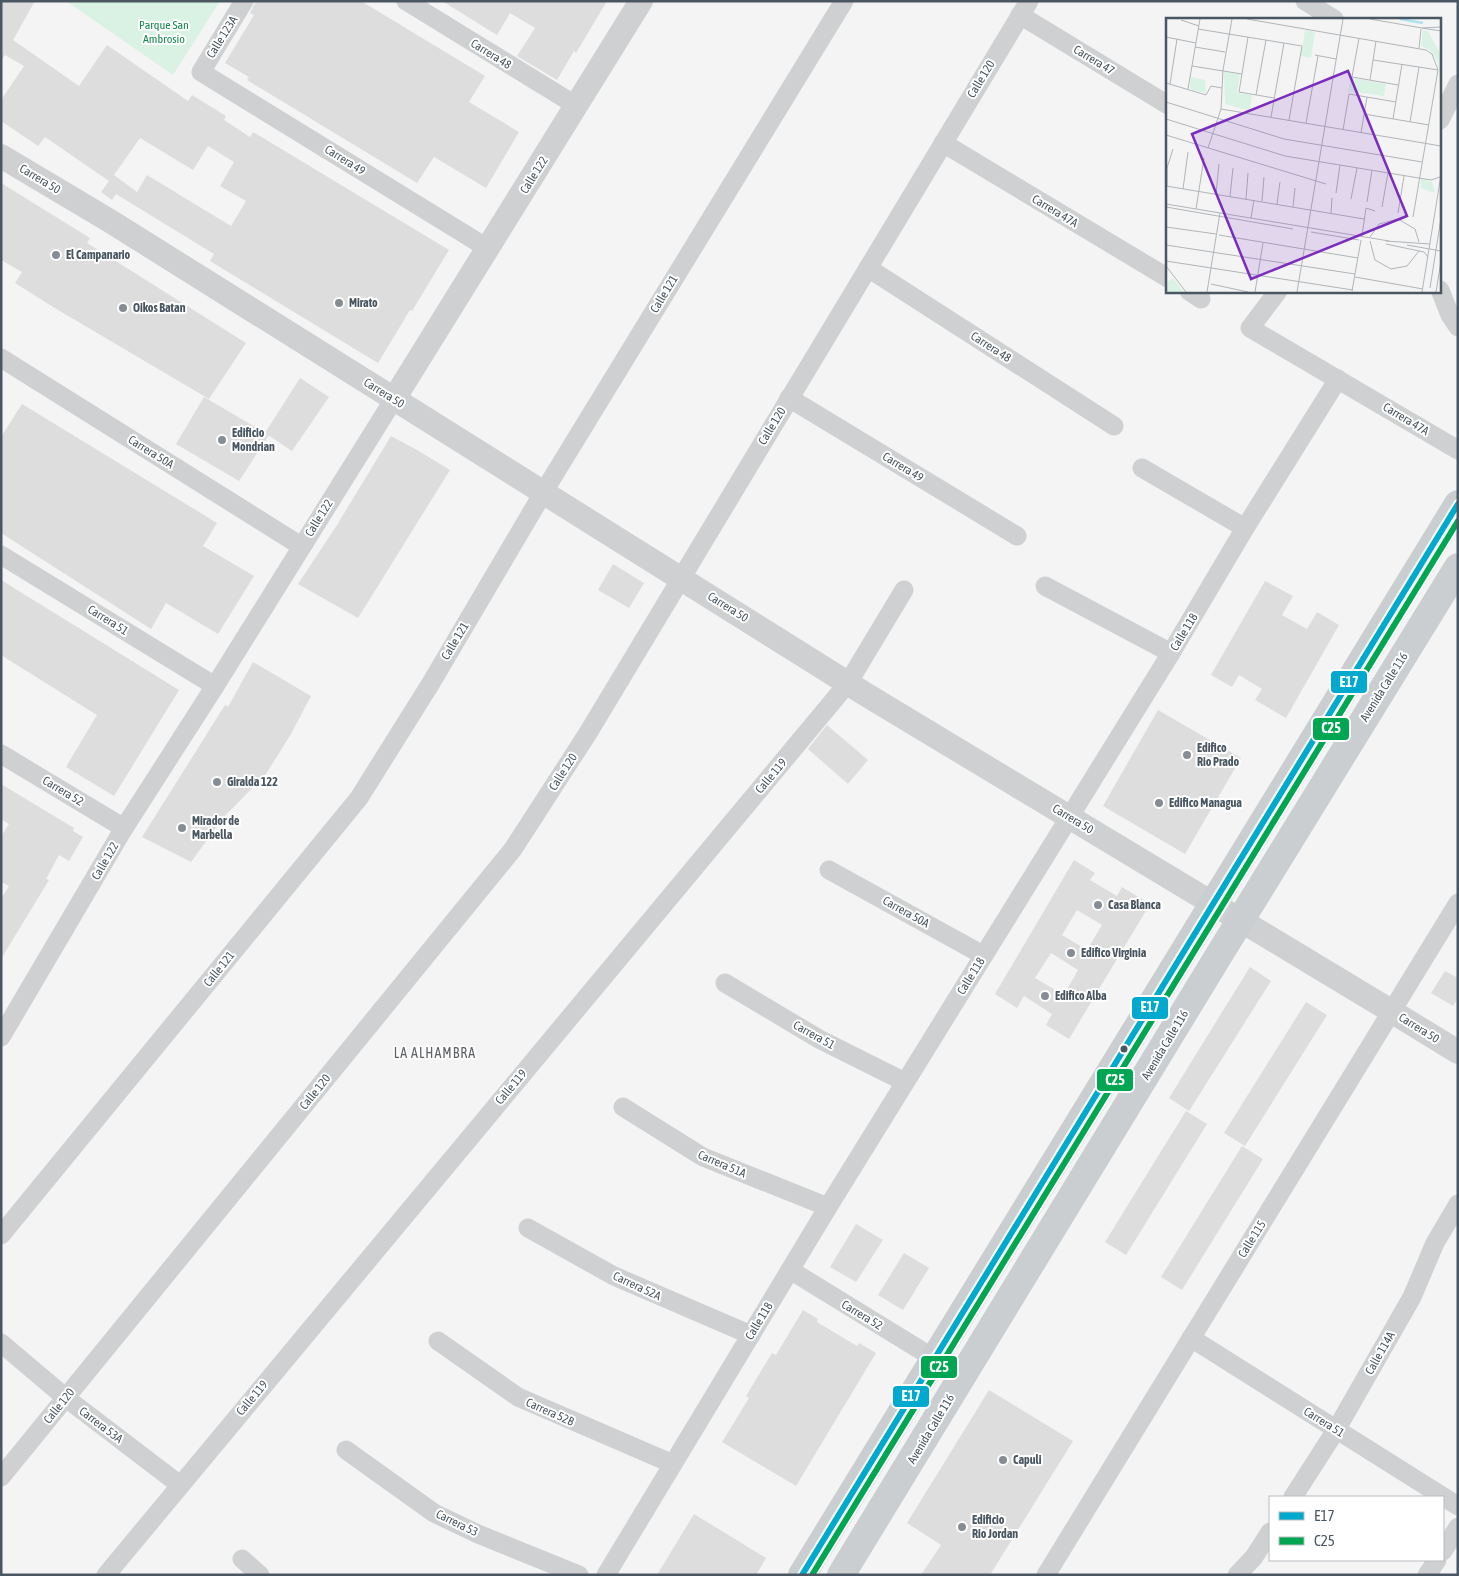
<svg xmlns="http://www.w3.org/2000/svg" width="1459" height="1576" font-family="'Asap Condensed',sans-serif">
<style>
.green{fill:#d9f2e3}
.building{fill:#ddddde;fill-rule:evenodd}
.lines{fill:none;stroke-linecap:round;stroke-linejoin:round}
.minor{stroke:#ced0d2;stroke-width:19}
.tertiary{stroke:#ced0d2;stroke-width:24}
.primary{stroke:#caced1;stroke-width:28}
.bus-1-casing{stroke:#fff;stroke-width:10}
.bus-2-casing{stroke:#fff;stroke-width:10}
.bus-1{stroke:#00a9ce;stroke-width:6}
.bus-2{stroke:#00a651;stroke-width:6}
.poi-dot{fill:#868d94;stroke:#fff;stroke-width:2}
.bus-dot{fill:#4a5661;stroke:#fff;stroke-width:2}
.labels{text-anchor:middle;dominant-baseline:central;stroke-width:4;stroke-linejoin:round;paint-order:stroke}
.park-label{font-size:12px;fill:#17864f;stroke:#fff}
.street-label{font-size:12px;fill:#4a5661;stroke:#fff}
.poi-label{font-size:12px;font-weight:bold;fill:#4a5661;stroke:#fff;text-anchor:start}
.neighbourhood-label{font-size:14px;letter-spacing:1px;fill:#5f6368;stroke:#fff}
.inset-river{fill:none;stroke:#aee2f0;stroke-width:2.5}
.inset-road{fill:none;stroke:#b0b5b9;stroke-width:1}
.view{fill:#7b2cbf;fill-opacity:0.15;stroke:#7b2cbf;stroke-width:2.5}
.inset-edge{fill:none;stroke:#4a5661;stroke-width:2.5}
.line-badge{stroke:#fff;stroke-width:2}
.badge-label{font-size:14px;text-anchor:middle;font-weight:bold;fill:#fff}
</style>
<rect width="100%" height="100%" fill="#f4f4f4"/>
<polygon class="green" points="70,1 220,1 173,75 69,3"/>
<g class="building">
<path d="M 1,1 L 35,1 L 13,40 L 79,86 L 107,45 L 188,101 L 192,95 L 226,116 L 224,120 L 250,137 L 253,132 L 449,250 L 412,311 L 410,310 L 378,363 L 210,261 L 214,254 L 116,194 L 112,200 L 101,192 L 109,181 L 45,137 L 38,146 L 1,121 L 1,100 L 24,66 L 5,55 L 1,61 ZM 140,138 L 193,170 L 208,146 L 234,162 L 220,186 L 246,201 L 231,226 L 147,175 L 137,192 L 114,175 Z"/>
<polygon points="256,1 361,1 485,76 469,102 519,132 486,188 434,157 417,183 247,80 249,77 225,63 254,15 250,13"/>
<polygon points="442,1 607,1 576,53 574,51 557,80 517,56 535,28 510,13 497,35"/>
<polygon points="1,183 90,238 87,243 246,343 209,399 53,307 15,283 22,272 1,260"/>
<polygon points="300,378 329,397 292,451 265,433"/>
<polygon points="204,397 269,435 239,481 176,444"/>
<polygon points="22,404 217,523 203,546 254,576 218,634 166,603 151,629 1,533 1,437"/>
<polygon points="391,436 417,450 450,470 358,618 298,584 337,525"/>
<polygon points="613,564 644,583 629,608 598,590"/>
<polygon points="1,580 179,690 114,796 66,767 97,715 1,655"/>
<polygon points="1265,581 1293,596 1282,615 1307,629 1317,612 1339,625 1286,718 1255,700 1262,689 1239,675 1232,687 1211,675"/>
<polygon points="253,662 311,696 291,734 266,774 223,818 191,862 142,837 225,705 228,707"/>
<polygon points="1158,710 1241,758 1185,854 1103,806"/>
<polygon points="827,725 868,760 848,784 808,749"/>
<polygon points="1,784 74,828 73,831 83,837 69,861 59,855 46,879 49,880 1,959 1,899 9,886 1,882 1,836 9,824 1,819"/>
<path d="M 1074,860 L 1095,873 L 1090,880 L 1117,896 L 1122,887 L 1150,904 L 1069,1039 L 1046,1025 L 1052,1014 L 1024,996 L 1017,1008 L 995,994 ZM 1077,910 L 1102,925 L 1087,950 L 1062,935 ZM 1051,953 L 1078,970 L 1064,995 L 1035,978 Z"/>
<polygon points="1250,967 1271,981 1189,1111 1169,1098"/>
<polygon points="1445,971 1458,978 1458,998 1453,1006 1431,993"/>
<polygon points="1306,1002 1327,1015 1245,1146 1224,1133"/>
<polygon points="1186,1111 1207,1124 1126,1255 1105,1242"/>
<polygon points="1242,1146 1263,1159 1182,1290 1161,1277"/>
<polygon points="856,1224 883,1240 856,1282 830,1267"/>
<polygon points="904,1253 929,1268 903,1310 878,1295"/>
<polygon points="803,1310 818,1319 817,1322 857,1346 859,1343 876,1353 796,1486 722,1442 749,1398 746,1396 772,1353 776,1355"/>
<polygon points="989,1390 1073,1441 990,1575 921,1575 941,1545 907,1523"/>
<polygon points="694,1514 766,1558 756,1575 657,1575"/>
</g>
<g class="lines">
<g class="minor">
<polyline points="244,1 201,72 489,249"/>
<polyline points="406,1 577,106"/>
<polyline points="1305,1 1334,19"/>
<polyline points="1020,15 1168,105"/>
<polyline points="1440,120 1458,84"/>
<polyline points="943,143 1168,278"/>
<polyline points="868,268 1114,426"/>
<polyline points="1440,290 1450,315 1458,327"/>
<polyline points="1189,291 1201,299"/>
<polyline points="1278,291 1250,328 1458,450"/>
<polyline points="1,358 301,546"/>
<polyline points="789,398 1017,536"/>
<polyline points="1142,468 1245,528"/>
<polyline points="1,555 215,686"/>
<polyline points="1045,586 1171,653"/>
<polyline points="1,754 124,828"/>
<polyline points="829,870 983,955"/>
<polyline points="725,983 819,1039 905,1082"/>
<polyline points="1,1037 124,828 215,686 394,399"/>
<polyline points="623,1107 703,1157 828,1207"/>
<polyline points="528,1228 614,1276 751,1335"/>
<polyline points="1,1235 359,798 431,683 543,493 844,1"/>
<polyline points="790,1270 935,1359"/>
<polyline points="1191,1338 1458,1506"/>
<polyline points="438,1341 518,1397 673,1464"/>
<polyline points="1,1343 66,1398 180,1485"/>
<polyline points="346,1450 434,1513 478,1534 579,1575"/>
<polyline points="1,1477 513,849 588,733 1029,1"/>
<polyline points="1293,1497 1336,1430 1412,1297 1435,1243 1458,1204"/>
<polyline points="1443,1551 1458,1527"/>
<polyline points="242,1559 260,1575"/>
<polyline points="106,1575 848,683 904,590"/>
<polyline points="606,1575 828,1207 1171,653 1245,528 1338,379"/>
<polyline points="1046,1575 1458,903"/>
<polyline points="1237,1575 1254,1557 1270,1532"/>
<polyline points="1427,1575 1437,1560"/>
</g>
<g class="tertiary">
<polyline points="1,156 110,221 865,694 1391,1011 1458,1052"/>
<polyline points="394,399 641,1"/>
</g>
<g class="primary">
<polyline points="802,1575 1458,504"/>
<polyline points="841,1575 1219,955 1458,567"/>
</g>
<g class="bus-1-casing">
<polyline id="bus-1" points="802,1575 1458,504"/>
</g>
<g class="bus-2-casing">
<polyline id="bus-2" points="812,1575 1458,521"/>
</g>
<use href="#bus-1" class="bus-1"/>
<use href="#bus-2" class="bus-2"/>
</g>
<g class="poi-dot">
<circle cx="56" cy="255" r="5"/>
<circle cx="339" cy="303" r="5"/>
<circle cx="123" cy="308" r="5"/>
<circle cx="222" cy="440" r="5"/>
<circle cx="1187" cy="755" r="5"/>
<circle cx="217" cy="782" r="5"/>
<circle cx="1159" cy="803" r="5"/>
<circle cx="182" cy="828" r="5"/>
<circle cx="1098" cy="905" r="5"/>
<circle cx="1071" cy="953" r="5"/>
<circle cx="1045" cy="996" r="5"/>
<circle cx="1003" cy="1460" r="5"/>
<circle cx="962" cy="1527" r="5"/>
</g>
<circle class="bus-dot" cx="1124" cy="1049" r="4.5"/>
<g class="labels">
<g class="park-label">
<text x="164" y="25">Parque San<tspan x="164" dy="14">Ambrosio</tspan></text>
</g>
<g class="street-label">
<text transform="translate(222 37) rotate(-58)">Calle 123A</text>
<text transform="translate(491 54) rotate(32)">Carrera 48</text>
<text transform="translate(1094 60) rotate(31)">Carrera 47</text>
<text transform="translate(981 79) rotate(-59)">Calle 120</text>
<text transform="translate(345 160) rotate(32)">Carrera 49</text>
<text transform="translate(534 175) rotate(-58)">Calle 122</text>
<text transform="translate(40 179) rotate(31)">Carrera 50</text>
<text transform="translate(1055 211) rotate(31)">Carrera 47A</text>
<text transform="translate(664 294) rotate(-59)">Calle 121</text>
<text transform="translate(991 347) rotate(33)">Carrera 48</text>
<text transform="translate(384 393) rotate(32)">Carrera 50</text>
<text transform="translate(1406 419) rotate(31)">Carrera 47A</text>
<text transform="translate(772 426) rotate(-59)">Calle 120</text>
<text transform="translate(151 452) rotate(32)">Carrera 50A</text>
<text transform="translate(903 467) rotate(31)">Carrera 49</text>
<text transform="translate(319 518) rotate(-58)">Calle 122</text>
<text transform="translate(728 607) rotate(32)">Carrera 50</text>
<text transform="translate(108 620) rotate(32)">Carrera 51</text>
<text transform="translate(1184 632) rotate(-59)">Calle 118</text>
<text transform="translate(455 641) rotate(-59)">Calle 121</text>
<text transform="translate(1384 687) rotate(-58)">Avenida Calle 116</text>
<text transform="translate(563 772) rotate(-57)">Calle 120</text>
<text transform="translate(771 776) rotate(-50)">Calle 119</text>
<text transform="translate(63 791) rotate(31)">Carrera 52</text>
<text transform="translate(1073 819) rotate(31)">Carrera 50</text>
<text transform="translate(105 861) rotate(-60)">Calle 122</text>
<text transform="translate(906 912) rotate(29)">Carrera 50A</text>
<text transform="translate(219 969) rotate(-51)">Calle 121</text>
<text transform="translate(971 976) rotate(-58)">Calle 118</text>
<text transform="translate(1419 1028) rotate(32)">Carrera 50</text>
<text transform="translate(814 1035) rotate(29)">Carrera 51</text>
<text transform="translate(1165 1045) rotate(-59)">Avenida Calle 116</text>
<text transform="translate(511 1087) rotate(-50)">Calle 119</text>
<text transform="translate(315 1092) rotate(-51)">Calle 120</text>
<text transform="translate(722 1164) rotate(23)">Carrera 51A</text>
<text transform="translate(1252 1239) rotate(-58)">Calle 115</text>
<text transform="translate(637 1286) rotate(25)">Carrera 52A</text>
<text transform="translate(862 1315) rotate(31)">Carrera 52</text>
<text transform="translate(759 1321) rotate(-59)">Calle 118</text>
<text transform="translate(1380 1353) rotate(-60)">Calle 114A</text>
<text transform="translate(252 1398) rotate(-50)">Calle 119</text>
<text transform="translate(59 1406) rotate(-51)">Calle 120</text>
<text transform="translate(550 1412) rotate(24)">Carrera 52B</text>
<text transform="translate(1324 1422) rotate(32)">Carrera 51</text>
<text transform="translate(101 1425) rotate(37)">Carrera 53A</text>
<text transform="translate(931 1429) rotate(-59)">Avenida Calle 116</text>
<text transform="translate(457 1523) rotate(26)">Carrera 53</text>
</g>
<g class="poi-label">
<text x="66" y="255">El Campanario</text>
<text x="349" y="303">Mirato</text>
<text x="133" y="308">Oikos Batan</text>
<text x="232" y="433">Edificio<tspan x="232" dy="14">Mondrian</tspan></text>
<text x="1197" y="748">Edifico<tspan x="1197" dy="14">Rio Prado</tspan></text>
<text x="227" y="782">Giralda 122</text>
<text x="1169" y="803">Edifico Managua</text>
<text x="192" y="821">Mirador de<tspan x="192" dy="14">Marbella</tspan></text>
<text x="1108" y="905">Casa Blanca</text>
<text x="1081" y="953">Edifico Virginia</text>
<text x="1055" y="996">Edifico Alba</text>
<text x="1013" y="1460">Capuli</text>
<text x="972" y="1520">Edificio<tspan x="972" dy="14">Rio Jordan</tspan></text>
</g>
<g class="neighbourhood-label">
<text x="435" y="1053">LA ALHAMBRA</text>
</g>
</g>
<g transform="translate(1166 18)">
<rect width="275" height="275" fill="#f4f4f4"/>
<path d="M 139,12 L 149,14 L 145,40 L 135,38 ZM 257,12 L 262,13 L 275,37 L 275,66 L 272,44 L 264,32 L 255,28 ZM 58,54 L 74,56 L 71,75 L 86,77 L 84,93 L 59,86 ZM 25,59 L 39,62 L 40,75 L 24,71 ZM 185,60 L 220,66 L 218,78 L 182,73 ZM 255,161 L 266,164 L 269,175 L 255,170 ZM 7,260 L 17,274 L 0,274 L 0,265 Z" fill="#d9f2e3"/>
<path class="inset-river" d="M 234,1 L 257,5"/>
<path class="inset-road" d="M 81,1 L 260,32 L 266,36 L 272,52 L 247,199M 204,1 L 256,10 L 275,9M 15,2 L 33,8M 256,10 L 275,13M 32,11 L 136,28 L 123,102M 0,19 L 30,25M 82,19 L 73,74 L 108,80M 193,20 L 186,59 L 232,67M 29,29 L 59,34M 253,30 L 255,11M 149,37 L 170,41M 207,42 L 272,52M 26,48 L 76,56M 204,62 L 210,23M 0,65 L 40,77 L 45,68 L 56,70M 4,66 L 11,21M 22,71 L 34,1M 90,77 L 100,22M 0,84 L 118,121 L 256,144M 55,91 L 275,128M 198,96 L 263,107M 105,99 L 118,25M 0,101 L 119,138 L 265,162 L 274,159M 227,101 L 236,46M 244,104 L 253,49M 140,105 L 152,38M 177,112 L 183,76 L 230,84M 195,115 L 201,79M 0,117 L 160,166M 42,130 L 55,91 L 57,52 L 66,1M 0,168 L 198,201M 1,168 L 1,150 L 7,131M 17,171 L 22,134M 170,175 L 174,147M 50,176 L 53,146M 64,178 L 67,150M 80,181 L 82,155M 185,181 L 191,150M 96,183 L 98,159M 201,184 L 206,152M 0,186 L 223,223M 111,186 L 114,164M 0,189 L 127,211M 127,189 L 129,170M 216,189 L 222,155M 30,191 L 38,140M 165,195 L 166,180M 232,195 L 238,158M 85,200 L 88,182M 0,209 L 50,216M 145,214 L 193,222M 53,217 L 192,240M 196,218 L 200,190 L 209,193M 204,219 L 213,206 L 232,201 L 249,211 L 253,224M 204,223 L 209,242 L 225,251 L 241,248 L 253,233M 220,223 L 264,226M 220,226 L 258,234 L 262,239M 0,227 L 189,256M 241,227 L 275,233M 0,243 L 187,272M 0,248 L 20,274M 189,259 L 257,271M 45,266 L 82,274M 264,270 L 275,200M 186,273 L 195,222M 41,274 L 54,195M 89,274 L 97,225M 131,274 L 177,1M 256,274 L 275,157M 270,274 L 275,243"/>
<path class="view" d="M 182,53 L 241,198 L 85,261 L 26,116 Z"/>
<rect width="275" height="275" class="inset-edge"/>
</g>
<g class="line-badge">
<rect x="1330" y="670" width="38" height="24" rx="5" fill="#00a9ce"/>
<rect x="1312" y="717" width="38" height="24" rx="5" fill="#00a651"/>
<rect x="1131" y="996" width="38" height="24" rx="5" fill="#00a9ce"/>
<rect x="1096" y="1068" width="38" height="24" rx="5" fill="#00a651"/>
<rect x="920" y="1355" width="38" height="24" rx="5" fill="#00a651"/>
<rect x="892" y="1385" width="38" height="23" rx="5" fill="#00a9ce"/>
</g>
<g class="badge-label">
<text x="1349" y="687">E17</text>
<text x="1331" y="733">C25</text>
<text x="1150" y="1012">E17</text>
<text x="1115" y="1085">C25</text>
<text x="939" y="1372">C25</text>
<text x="911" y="1401">E17</text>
</g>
<rect width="1459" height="1576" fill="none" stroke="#4a5661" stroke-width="5"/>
<rect x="1269" y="1496" width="175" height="65" fill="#ffffff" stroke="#b7bbc0"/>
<rect x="1279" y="1512" width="25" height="8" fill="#00a9ce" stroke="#b7bbc0"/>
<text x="1314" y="1521" font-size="15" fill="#4a5661">E17</text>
<rect x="1279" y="1537" width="25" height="8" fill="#00a651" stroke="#b7bbc0"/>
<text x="1314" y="1546" font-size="15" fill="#4a5661">C25</text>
</svg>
